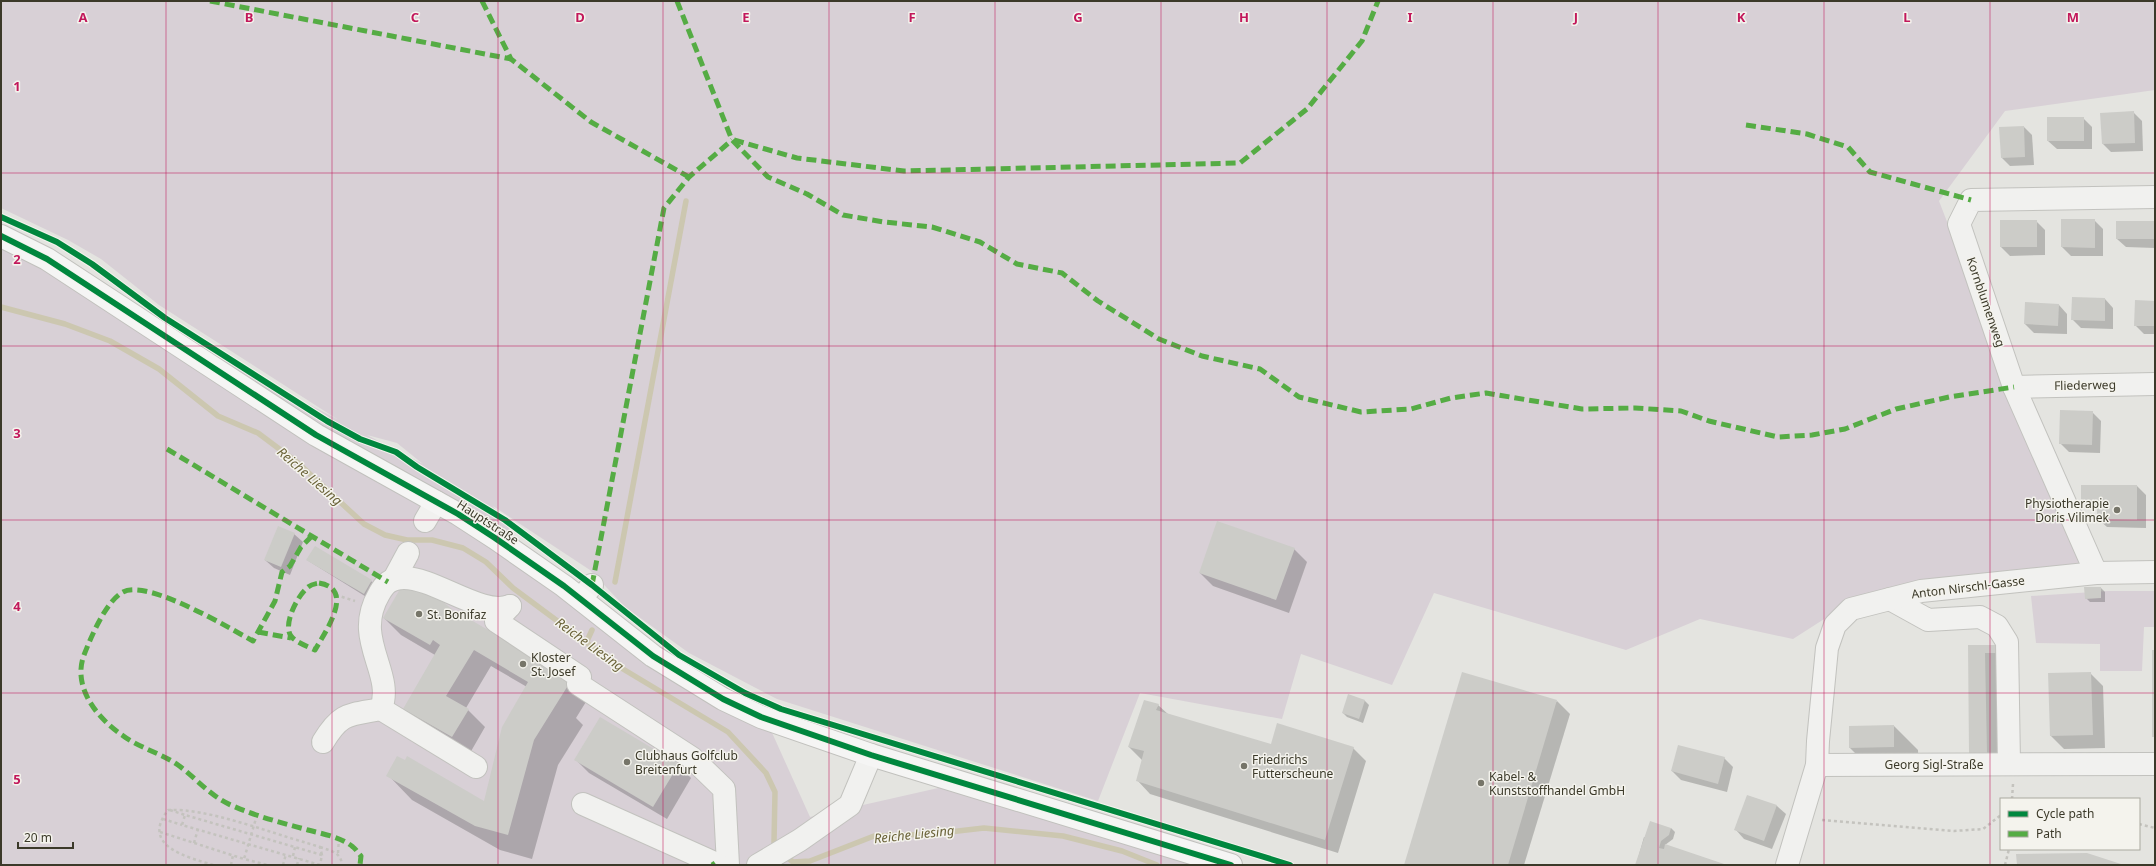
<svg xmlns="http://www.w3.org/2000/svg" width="2156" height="866" font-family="'Noto Sans',sans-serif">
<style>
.green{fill:#d8d0d6;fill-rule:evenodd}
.shadow{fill:#0003}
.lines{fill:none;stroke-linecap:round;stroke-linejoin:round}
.stream{stroke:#ccc7b0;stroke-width:5.5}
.building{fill:#ccccc8}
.minor-casing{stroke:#c2c2be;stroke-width:24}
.major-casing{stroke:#c1c1bd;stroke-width:24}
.path{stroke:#c4c3be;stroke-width:2.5;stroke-dasharray:3 3;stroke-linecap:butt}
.minor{stroke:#f1f1ef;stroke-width:22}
.major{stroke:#f5f5f4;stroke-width:22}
.quiet{stroke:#55ac44;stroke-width:5;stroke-dasharray:10 5;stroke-linecap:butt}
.cycleway-casing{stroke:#f4f3ed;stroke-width:8}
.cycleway{stroke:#00873e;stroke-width:6}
.grid{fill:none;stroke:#c2185b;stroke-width:1;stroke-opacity:0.55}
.poi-dot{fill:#767569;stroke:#f4f3ed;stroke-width:1.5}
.labels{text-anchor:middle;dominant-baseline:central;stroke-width:3;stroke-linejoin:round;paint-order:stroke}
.street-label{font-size:12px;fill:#3b3929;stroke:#f4f3ed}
.poi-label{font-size:12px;fill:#3b3929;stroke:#f4f3ed;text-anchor:start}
.water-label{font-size:13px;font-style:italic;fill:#6a6238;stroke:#f4f3ed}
.grid-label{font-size:13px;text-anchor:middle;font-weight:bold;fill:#c2185b;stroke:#f4f3ed;stroke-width:3;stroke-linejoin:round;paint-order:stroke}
</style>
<rect width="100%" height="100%" fill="#e4e4e0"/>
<g class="green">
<path d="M 1,1 L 2155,1 L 2155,90 L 2005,111 L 1939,201 L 2080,565 L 1860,596 L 1793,639 L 1700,619 L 1626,650 L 1434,593 L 1392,685 L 1301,654 L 1282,719 L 1140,693 L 1098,801 L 777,699 L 689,653 L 625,607 L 590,570 L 493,506 L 548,583 L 769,726 L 810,817 L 947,786 L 1095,811 L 1194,841 L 1199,865 L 1,865 L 1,246 L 72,281 L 337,419 L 159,305 L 101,259 L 68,240 L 1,208 ZM 367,435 L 397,443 L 423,464 Z"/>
<polygon points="2108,591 2155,591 2155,627 2144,627 2142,671 2100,671 2100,644 2036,643 2031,596"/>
</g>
<g class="shadow">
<polygon points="2133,112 2142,121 2143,151 2111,152 2102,143"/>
<polygon points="2083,118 2092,127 2092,149 2057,149 2048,141"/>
<polygon points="2024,127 2032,135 2034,165 2010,166 2002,158"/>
<polygon points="2062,220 2094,220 2103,229 2103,256 2071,256 2062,247"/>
<polygon points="2001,221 2036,221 2045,230 2045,255 2010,256 2001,247"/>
<polygon points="2155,222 2155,248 2126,247 2117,239"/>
<polygon points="2105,299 2113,308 2113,329 2081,328 2072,319"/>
<polygon points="2155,302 2155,334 2144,334 2135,325"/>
<polygon points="2059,305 2067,314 2067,334 2034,333 2025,324"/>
<polygon points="2092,412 2101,421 2100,453 2069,452 2060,443"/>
<polygon points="2082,486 2137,486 2146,495 2146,528 2107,527 2098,519 2098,509 2090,509 2082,500"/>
<polygon points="294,534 303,542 290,575 274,568 265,560"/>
<polygon points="1294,549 1307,562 1289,613 1213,586 1200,573"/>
<polygon points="307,560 371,581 375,585 368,598"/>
<polygon points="2101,588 2105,592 2105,602 2090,602 2086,598"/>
<polygon points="451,610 458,616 589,697 576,718 583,725 558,765 532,859 500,850 412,800 388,775 485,802 527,687 491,666 466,708 485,727 470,753 421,726 404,709 435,655 401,635 384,618"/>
<polygon points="1969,646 1997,646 1999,766 1983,766 1970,753"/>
<polygon points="2090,673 2103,686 2105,748 2064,749 2051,736"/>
<polygon points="1349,695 1365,701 1369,705 1363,723 1347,717 1343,713"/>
<polygon points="1557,701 1570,714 1524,865 1405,865"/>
<polygon points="1158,705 1169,715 1271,745 1353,748 1366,761 1338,853 1150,794 1137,780 1143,761 1129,747"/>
<polygon points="1894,726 1918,750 1919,772 1875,773 1850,748 1850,727"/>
<polygon points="1724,758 1733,767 1727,792 1681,780 1672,771"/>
<polygon points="576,760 678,765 691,778 667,819 589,773"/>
<polygon points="1748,796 1777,806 1786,814 1772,849 1744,839 1736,830"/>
<polygon points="1671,828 1675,832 1673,839 1665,845 1725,865 1636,865 1644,837 1649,839"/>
</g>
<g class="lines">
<g class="stream">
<polyline points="1,307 65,324 110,341 159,369 218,416 258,433 298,463 364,524 385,535 407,540 432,540 463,548 486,562 513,588 618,666 728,732 766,773 775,792 774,842 777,848"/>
<polyline points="615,582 686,201"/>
<polyline points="587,641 592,630"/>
<polyline points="784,855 793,862 810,861 874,836 932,834 984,828 1063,836 1122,851 1157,865"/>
</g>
</g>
<g class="building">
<polygon points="2134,111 2135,143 2102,144 2100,113"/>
<rect x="2047" y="117" width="37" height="24"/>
<polygon points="2024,126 2025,157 2001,158 1999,127"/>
<polygon points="2061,219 2095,219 2095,248 2061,247"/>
<rect x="2000" y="220" width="37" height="27"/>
<rect x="2116" y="221" width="39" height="18"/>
<polygon points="2072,297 2105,298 2105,321 2071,320"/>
<polygon points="2135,300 2155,301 2155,326 2134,326"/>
<polygon points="2025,302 2059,304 2058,326 2024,324"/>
<polygon points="2060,410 2093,411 2092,445 2059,444"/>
<polygon points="2081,485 2137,485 2137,520 2097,519 2097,500 2081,500"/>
<polygon points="1217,521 1295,548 1276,600 1199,573"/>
<polygon points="278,526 295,533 281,567 264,560"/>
<polygon points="315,546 372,580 364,594 306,560"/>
<polygon points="403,584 443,602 452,609 450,612 456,616 459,613 572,679 534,740 508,835 475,826 386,776 397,756 405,760 407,756 484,801 502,727 528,682 474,650 446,696 469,709 452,737 403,709 440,645 433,640 430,645 383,618"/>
<polygon points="2084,587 2101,587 2101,598 2085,599"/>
<polygon points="1968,645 1997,645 1997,653 1985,653 1987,753 1969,753"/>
<rect x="2152" y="650" width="3" height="87"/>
<polygon points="1462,672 1557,700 1508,865 1404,865"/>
<polygon points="2091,672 2093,735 2050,736 2048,673"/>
<polygon points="1348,694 1365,700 1359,719 1342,713"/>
<polygon points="1144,700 1159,704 1156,710 1271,744 1277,723 1354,747 1325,840 1136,781 1144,751 1128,747"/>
<polygon points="600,717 679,764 653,807 574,760"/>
<polygon points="1894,725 1894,747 1849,748 1849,726"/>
<polygon points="1678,745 1725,757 1718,784 1671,771"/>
<polygon points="1747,795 1777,805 1764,841 1734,830"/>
<polygon points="1650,821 1671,828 1669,835 1661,841 1659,848 1664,849 1665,844 1727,865 1635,865"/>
<polygon points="2087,853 2124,865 2017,865 2016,854"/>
</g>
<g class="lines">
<g class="minor-casing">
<g id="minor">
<polyline points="2014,387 2155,384"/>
<polyline points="425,521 436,502"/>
<polyline points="2096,573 2014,387 1959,224 1971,200 2155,197"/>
<polyline points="394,579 408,553"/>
<polyline points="581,599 592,585"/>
<polyline points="1890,599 1928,620 1980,617 1997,626 2007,642 2009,764"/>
<polyline points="510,606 496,621 580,677 578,684 692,758 724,789 728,865"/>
<path d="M 323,742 C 341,712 349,715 381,709"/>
<polyline points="1817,765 2155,764"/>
<path d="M 476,767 L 381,709 C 395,672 352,640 379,594 C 385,583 390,579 403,578 C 434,577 482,617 510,606"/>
<polyline points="583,804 719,865"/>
<polyline points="758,865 800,840 850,805 871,755"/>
<polyline points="1787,865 1817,765 1818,741 1827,648 1835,625 1851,609 1921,591 2096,573 2155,572"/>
</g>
</g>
<g class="major-casing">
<polyline id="major" points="1,236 47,259 316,435 458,514 495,538 564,586 653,656 723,699 761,717 871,755 1231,865"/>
</g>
<g class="path">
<polyline points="336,595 355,601"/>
<polyline points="2012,799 2013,784"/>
<polyline points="170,810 185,815"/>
<polyline points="257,815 244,859 268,865"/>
<polyline points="163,819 182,825"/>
<polyline points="1822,820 1954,831 1983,829 2001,815"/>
<polyline points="2139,824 2155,828"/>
<polyline points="160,832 244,859"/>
<polyline points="194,843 198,829"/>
<path d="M 320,847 C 331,851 341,852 342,865"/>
<polyline points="338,853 339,838"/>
<polyline points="293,856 295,847"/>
<path d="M 213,865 C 187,857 140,846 168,810 C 207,808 268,832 307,843 L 320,847 L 322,855"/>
<polyline points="231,865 233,855"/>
<polyline points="283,865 286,854"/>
<polyline points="297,865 299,858"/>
<polyline points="320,865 182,825 185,815 322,855 320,865"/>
<polyline points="2005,865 2009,849"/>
</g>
<use href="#minor" class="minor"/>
<use href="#major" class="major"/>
<g class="quiet">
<polyline points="210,1 511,59"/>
<polyline points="482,1 511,59 591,122 689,177"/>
<polyline points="677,1 732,140 768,177 807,194 843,215 884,222 932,227 980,242 1017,264 1062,273 1098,301 1159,339 1202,356 1260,369 1299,397 1361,412 1411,409 1451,398 1486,393 1582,409 1635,408 1681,411 1709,421 1778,437 1812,435 1845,429 1896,409 1949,397 2014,387"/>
<polyline points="1746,125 1807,134 1848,147 1870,172 1971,200"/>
<polyline points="734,140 797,158 904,171 1240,163 1307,109 1362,41 1378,1"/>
<polyline points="167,449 388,582"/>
<path d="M 312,536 L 301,547 L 290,566 L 282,572 L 275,601 L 253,641 C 229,628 148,579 123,592 C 106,601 91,637 84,655 C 72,687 97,718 122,735 C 139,748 161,753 178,765 C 197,779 211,797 233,806 C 258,817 283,823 308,830 C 323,834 341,837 353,847 C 356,849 358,853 361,856 L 360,865"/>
<path d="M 319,583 C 356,589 325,632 315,650 C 309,647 295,642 291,636 C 283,625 296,599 305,590 C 309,585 313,584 319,583 Z"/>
<polyline points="592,585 664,208 689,177 732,140"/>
<polyline points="258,632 291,638"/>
<polyline points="712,865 715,863"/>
</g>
<g class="cycleway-casing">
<g id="cycleway">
<polyline points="1,217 57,242 92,264 165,318 327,421 360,439 396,452 417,467 505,520 592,585 679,655 745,693 781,709 1290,865"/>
<polyline points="1,236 47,259 316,435 458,514 495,538 564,586 653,656 723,699 761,717 871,755 1231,865"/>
</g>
</g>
<use href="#cycleway" class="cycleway"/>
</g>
<path class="grid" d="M 166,1 L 166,865M 332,1 L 332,865M 498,1 L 498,865M 663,1 L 663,865M 829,1 L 829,865M 995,1 L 995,865M 1161,1 L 1161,865M 1327,1 L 1327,865M 1493,1 L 1493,865M 1658,1 L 1658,865M 1824,1 L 1824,865M 1990,1 L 1990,865M 1,173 L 2155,173M 1,346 L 2155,346M 1,520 L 2155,520M 1,693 L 2155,693"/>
<g class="poi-dot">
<circle cx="2117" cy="510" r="4"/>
<circle cx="419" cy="614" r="4"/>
<circle cx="523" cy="664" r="4"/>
<circle cx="627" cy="762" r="4"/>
<circle cx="1244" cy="766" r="4"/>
<circle cx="1481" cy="783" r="4"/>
</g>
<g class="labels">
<g class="street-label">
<text transform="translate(1986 302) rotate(71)">Kornblumenweg</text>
<text transform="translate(2085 385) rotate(-1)">Fliederweg</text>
<text transform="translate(488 522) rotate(33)">Hauptstraße</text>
<text transform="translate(1968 587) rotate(-7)">Anton Nirschl-Gasse</text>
<text x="1934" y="764">Georg Sigl-Straße</text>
</g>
<g class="poi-label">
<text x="2109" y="503" text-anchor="end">Physiotherapie<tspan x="2109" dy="14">Doris Vilimek</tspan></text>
<text x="427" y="614">St. Bonifaz</text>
<text x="531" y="657">Kloster<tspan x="531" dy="14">St. Josef</tspan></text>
<text x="635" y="755">Clubhaus Golfclub<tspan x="635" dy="14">Breitenfurt</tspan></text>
<text x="1252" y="759">Friedrichs<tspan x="1252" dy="14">Futterscheune</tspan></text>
<text x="1489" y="776">Kabel- &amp;<tspan x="1489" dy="14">Kunststoffhandel GmbH</tspan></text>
</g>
<g class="water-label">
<text transform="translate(310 476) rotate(41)">Reiche Liesing</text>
<text transform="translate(590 644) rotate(36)">Reiche Liesing</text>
<text transform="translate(914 834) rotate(-6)">Reiche Liesing</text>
</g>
</g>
<g class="grid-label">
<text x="83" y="22">A</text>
<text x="249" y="22">B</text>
<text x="415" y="22">C</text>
<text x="580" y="22">D</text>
<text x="746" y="22">E</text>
<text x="912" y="22">F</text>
<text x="1078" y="22">G</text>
<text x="1244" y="22">H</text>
<text x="1410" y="22">I</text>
<text x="1576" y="22">J</text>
<text x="1741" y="22">K</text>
<text x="1907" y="22">L</text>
<text x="2073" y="22">M</text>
<text x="17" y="91">1</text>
<text x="17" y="264">2</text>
<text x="17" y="438">3</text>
<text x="17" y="611">4</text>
<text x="17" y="784">5</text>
</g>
<rect width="2156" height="866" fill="none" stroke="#3b3929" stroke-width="4"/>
<rect x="2000" y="798" width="140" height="52" fill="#f4f3ed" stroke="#aaa99f"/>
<rect x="2008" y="811" width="20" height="6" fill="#00873e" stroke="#aaa99f"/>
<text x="2036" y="818" font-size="12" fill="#3b3929">Cycle path</text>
<rect x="2008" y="831" width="20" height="6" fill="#55ac44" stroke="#aaa99f"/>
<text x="2036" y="838" font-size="12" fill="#3b3929">Path</text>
<path d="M18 842v6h55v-6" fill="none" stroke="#3b3929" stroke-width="2"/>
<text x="24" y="842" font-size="12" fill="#3b3929" stroke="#f4f3ed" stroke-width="3" paint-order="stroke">20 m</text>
</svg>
